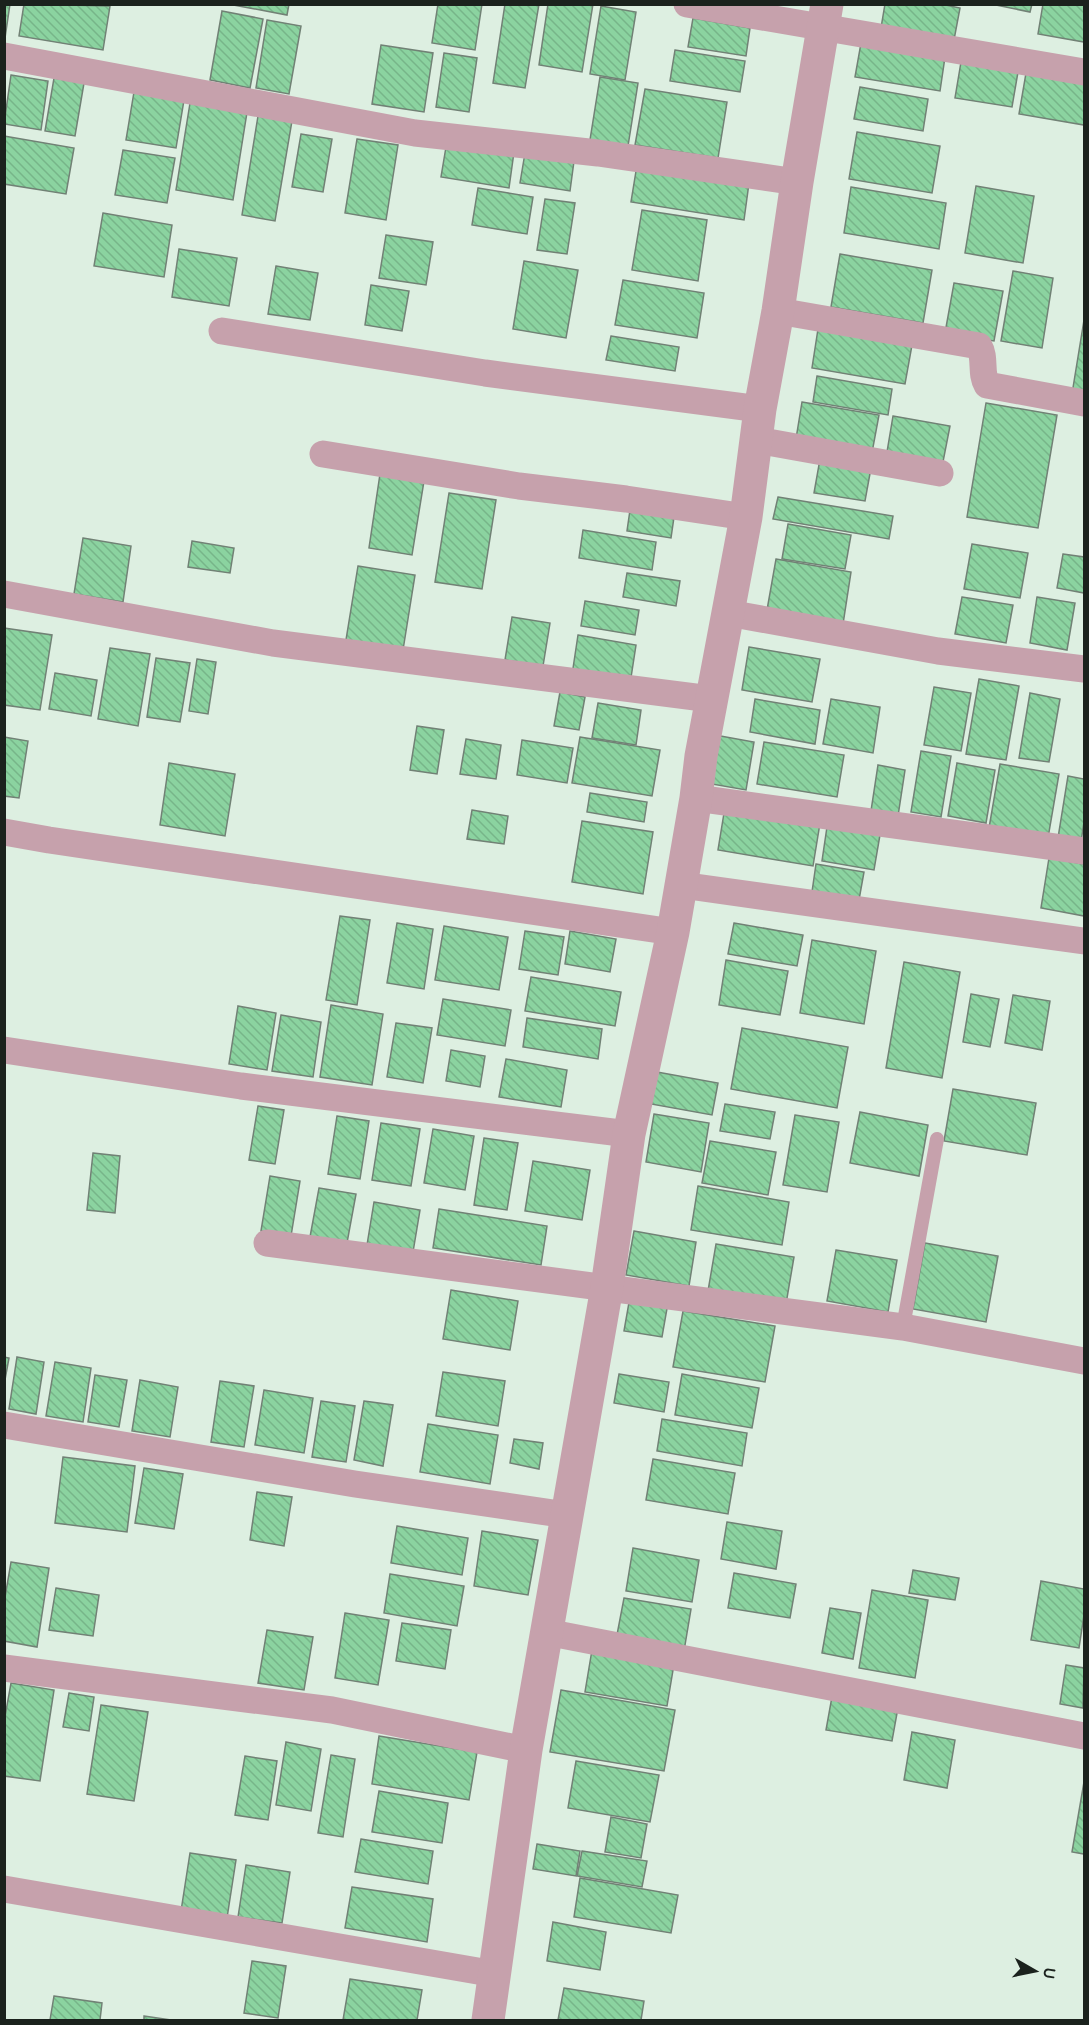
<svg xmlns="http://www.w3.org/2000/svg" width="1089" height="2025" font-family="Quicksand,sans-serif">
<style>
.building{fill:url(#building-back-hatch);stroke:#718175;stroke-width:1.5}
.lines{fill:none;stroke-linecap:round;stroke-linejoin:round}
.service{stroke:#c6a1ac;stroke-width:14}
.minor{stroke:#c6a1ac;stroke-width:27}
.tertiary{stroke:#c6a1ac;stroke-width:33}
</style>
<defs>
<pattern id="building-back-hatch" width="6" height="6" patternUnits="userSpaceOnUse" patternTransform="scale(1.5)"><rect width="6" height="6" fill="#8bd3a0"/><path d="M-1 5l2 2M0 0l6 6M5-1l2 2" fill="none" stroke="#77b589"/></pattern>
</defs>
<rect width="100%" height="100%" fill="#ddefe1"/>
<g class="building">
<polygon points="4,4 10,4 5,38 4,38"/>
<polygon points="24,4 110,6 103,50 19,36"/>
<polygon points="228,4 289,4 287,15"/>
<polygon points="438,4 482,4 475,50 432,43"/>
<polygon points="505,4 539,4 525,88 493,83"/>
<polygon points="548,4 593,4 582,72 539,65"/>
<polygon points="885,4 941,4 960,8 954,40 881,28"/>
<polygon points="991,4 1032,4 1030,12"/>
<polygon points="1043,4 1084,4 1084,42 1038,34"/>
<polygon points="601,6 636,12 625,80 590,74"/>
<polygon points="222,11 263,19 250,88 210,80"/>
<polygon points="693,18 750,28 746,56 688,47"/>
<polygon points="267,20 301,26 289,94 256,88"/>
<polygon points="861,43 945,57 940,91 855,77"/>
<polygon points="381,45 433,53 424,112 372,104"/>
<polygon points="675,50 745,61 740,92 670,81"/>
<polygon points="444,53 477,58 469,112 436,107"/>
<polygon points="961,62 1018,72 1012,107 955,98"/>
<polygon points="1026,73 1084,83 1084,125 1019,114"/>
<polygon points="11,75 48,81 41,130 4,124"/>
<polygon points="600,77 638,83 628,146 590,140"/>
<polygon points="54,78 84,83 75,136 45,131"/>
<polygon points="860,87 928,99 923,131 854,119"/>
<polygon points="645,89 727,102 718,158 635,145"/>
<polygon points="134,92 184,100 176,148 126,140"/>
<polygon points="191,97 248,106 233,200 176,190"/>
<polygon points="258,116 292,121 275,221 242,215"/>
<polygon points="857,132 940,146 932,193 849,179"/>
<polygon points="301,134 332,139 323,192 292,187"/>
<polygon points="4,136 74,148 66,194 4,184"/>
<polygon points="357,139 398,145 386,220 345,213"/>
<polygon points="447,141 514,152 509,188 441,177"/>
<polygon points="123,150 175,158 167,203 115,195"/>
<polygon points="525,153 574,161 570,191 520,183"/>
<polygon points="637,165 749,183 744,220 631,202"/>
<polygon points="976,186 1034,196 1023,263 965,253"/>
<polygon points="851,187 946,203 939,249 844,233"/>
<polygon points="478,188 533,197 527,234 472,225"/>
<polygon points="545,199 575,203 567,254 537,250"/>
<polygon points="642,210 707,220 698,281 632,270"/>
<polygon points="103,213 172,225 164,277 94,266"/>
<polygon points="386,235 433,242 426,285 379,278"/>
<polygon points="179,249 237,258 229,306 172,297"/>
<polygon points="840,254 932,270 923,323 831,307"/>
<polygon points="524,261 578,270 566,338 513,329"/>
<polygon points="276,266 318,273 310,320 268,314"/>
<polygon points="1013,271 1053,278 1042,348 1001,341"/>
<polygon points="623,280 704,293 697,338 615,325"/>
<polygon points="954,283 1003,291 994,341 945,333"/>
<polygon points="371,285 409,291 402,331 365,325"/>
<polygon points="1084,320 1084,402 1071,400"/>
<polygon points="818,329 912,345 905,384 812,368"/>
<polygon points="611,336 679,347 675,371 606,360"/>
<polygon points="817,376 892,389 888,415 813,402"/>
<polygon points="802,402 879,415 871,458 795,445"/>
<polygon points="986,403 1057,415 1038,528 967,517"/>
<polygon points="893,416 950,426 942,467 886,458"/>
<polygon points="820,459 871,468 865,501 814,493"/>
<polygon points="380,474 424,481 412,555 369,548"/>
<polygon points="449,493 496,500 482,589 435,582"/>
<polygon points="778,497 893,516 889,539 773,519"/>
<polygon points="630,510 674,517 671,538 627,531"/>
<polygon points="788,524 851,535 845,569 782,559"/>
<polygon points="583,530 656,542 652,570 579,558"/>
<polygon points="83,538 131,546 123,602 74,594"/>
<polygon points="192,541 234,548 230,573 188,567"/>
<polygon points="972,544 1028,553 1020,598 964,589"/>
<polygon points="1063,554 1084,557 1084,593 1057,588"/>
<polygon points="776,559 851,572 843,624 767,610"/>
<polygon points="358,566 415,575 403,650 346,640"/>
<polygon points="627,573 680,581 676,606 623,597"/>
<polygon points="962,597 1013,605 1006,643 955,634"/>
<polygon points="1037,597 1075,603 1067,650 1030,643"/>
<polygon points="585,601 639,610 635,635 581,626"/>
<polygon points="512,617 550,623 543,666 505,660"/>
<polygon points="4,628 52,635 40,710 4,705"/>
<polygon points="578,635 636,645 630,684 572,675"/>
<polygon points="749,647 820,659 812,702 742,690"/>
<polygon points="110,648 150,654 138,726 98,719"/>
<polygon points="156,658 190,663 180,722 147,717"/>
<polygon points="197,659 216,662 208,714 189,711"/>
<polygon points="55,673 97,680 91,716 49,709"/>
<polygon points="979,679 1019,686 1006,760 966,754"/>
<polygon points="934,687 971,693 961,751 924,745"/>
<polygon points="560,692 585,697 579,730 554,726"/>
<polygon points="1030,693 1060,699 1049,762 1019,758"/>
<polygon points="755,699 820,710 815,744 750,732"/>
<polygon points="831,699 880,707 873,753 823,744"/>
<polygon points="598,703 641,710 636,745 592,738"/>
<polygon points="417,726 444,730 437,774 410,770"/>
<polygon points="715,735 754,742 746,790 706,783"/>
<polygon points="4,737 28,741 19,798 4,796"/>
<polygon points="580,737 660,750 652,796 572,783"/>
<polygon points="466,739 501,745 496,779 460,774"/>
<polygon points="522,740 573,748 567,783 517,775"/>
<polygon points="764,742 844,755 837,797 757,784"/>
<polygon points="921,751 951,756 941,817 911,812"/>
<polygon points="169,763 235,774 225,836 160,825"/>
<polygon points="957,763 995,770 986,823 948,816"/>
<polygon points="1000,764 1059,774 1048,838 989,828"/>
<polygon points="878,765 905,770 898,816 871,811"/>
<polygon points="1068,776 1084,779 1084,822 1081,842 1058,838"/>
<polygon points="590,793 647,802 644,822 587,812"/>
<polygon points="725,807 820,823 813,866 718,850"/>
<polygon points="472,810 508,816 504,844 467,839"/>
<polygon points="828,820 881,829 874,870 822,861"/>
<polygon points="582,821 653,832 643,894 572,882"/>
<polygon points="1049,858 1084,864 1084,916 1041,908"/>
<polygon points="816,864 864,872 859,900 812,892"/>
<polygon points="340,916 370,920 357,1005 326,1000"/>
<polygon points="397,923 433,929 424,989 387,983"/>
<polygon points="734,923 803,935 797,966 728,954"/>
<polygon points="444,926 508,937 499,990 435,980"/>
<polygon points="525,931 564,937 558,975 519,969"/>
<polygon points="570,931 616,939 610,972 565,964"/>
<polygon points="812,940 876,951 864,1024 800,1013"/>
<polygon points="726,960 788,971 780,1015 719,1005"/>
<polygon points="904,962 960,972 942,1078 886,1068"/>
<polygon points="531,977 621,992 615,1026 525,1011"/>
<polygon points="971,994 999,999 990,1047 963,1042"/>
<polygon points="1013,995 1050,1001 1042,1050 1005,1043"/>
<polygon points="443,999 511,1010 505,1046 437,1035"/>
<polygon points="331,1005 383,1014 372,1085 320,1077"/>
<polygon points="238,1006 276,1013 267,1070 229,1064"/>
<polygon points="281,1015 321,1022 313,1077 272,1071"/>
<polygon points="527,1018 602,1029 598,1059 523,1047"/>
<polygon points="396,1023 432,1028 423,1083 387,1077"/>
<polygon points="742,1028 848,1047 837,1108 731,1089"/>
<polygon points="451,1050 485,1056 480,1087 446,1081"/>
<polygon points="506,1059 567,1070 561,1107 499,1097"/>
<polygon points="657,1072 718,1083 712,1115 651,1104"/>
<polygon points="953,1089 1036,1103 1027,1155 944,1141"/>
<polygon points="725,1104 775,1112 770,1139 720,1131"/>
<polygon points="258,1106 284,1110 275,1164 249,1160"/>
<polygon points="860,1112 928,1125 919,1176 850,1163"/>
<polygon points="654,1114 709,1123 701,1172 646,1162"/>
<polygon points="795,1115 839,1122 827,1192 783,1185"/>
<polygon points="337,1116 369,1121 360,1179 328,1174"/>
<polygon points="381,1123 420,1129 411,1186 372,1180"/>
<polygon points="433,1129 474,1136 465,1190 424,1183"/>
<polygon points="484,1138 518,1143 507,1210 474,1205"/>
<polygon points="710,1141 776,1152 768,1195 702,1183"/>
<polygon points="93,1153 120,1156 115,1213 87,1210"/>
<polygon points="533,1161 590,1170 582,1220 525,1211"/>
<polygon points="270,1176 300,1181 291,1236 261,1231"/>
<polygon points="698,1186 789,1202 782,1245 691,1230"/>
<polygon points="319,1188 356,1194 347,1243 310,1237"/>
<polygon points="374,1202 420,1210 412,1258 366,1251"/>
<polygon points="439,1209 547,1226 541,1265 433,1248"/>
<polygon points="634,1231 696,1242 689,1286 626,1275"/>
<polygon points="925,1243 998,1256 986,1322 913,1309"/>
<polygon points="716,1244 794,1257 786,1304 708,1291"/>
<polygon points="836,1250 897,1260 888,1312 827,1301"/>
<polygon points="451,1290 518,1301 510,1350 443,1339"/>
<polygon points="631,1291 669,1297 662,1337 624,1331"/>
<polygon points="683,1311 775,1326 765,1382 673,1367"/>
<polygon points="4,1357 9,1358 4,1385"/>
<polygon points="17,1357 44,1362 36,1414 9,1409"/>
<polygon points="55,1362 91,1368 83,1422 46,1416"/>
<polygon points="443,1372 505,1381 498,1426 436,1416"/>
<polygon points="619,1374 669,1382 664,1412 614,1403"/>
<polygon points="682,1374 759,1388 752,1428 675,1415"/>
<polygon points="95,1375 127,1380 119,1427 88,1422"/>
<polygon points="140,1380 178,1387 170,1437 132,1431"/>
<polygon points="220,1381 254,1386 244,1447 211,1442"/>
<polygon points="264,1390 313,1398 304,1453 255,1445"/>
<polygon points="321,1401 355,1406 346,1462 312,1457"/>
<polygon points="364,1401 393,1405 383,1466 354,1460"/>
<polygon points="662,1419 747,1433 742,1466 657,1451"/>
<polygon points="428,1424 498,1435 490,1484 420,1472"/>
<polygon points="514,1439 543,1443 539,1469 510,1463"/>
<polygon points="63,1457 135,1466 127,1532 55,1523"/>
<polygon points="653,1459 735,1473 728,1514 646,1500"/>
<polygon points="144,1468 183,1474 174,1529 135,1523"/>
<polygon points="257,1492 292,1497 284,1546 250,1540"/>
<polygon points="727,1522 782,1531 776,1569 721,1559"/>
<polygon points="397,1526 468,1538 462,1575 391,1563"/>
<polygon points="482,1531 538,1540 528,1595 474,1586"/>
<polygon points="633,1548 699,1560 692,1602 626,1591"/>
<polygon points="11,1562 49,1568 37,1647 4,1641 4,1603"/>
<polygon points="913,1570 959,1578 955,1600 909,1593"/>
<polygon points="734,1573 796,1584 790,1618 728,1608"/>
<polygon points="390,1574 464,1586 457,1626 384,1613"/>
<polygon points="1041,1581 1084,1589 1084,1615 1079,1648 1031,1640"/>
<polygon points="56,1588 99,1595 93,1636 49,1630"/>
<polygon points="872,1590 928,1600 915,1678 859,1668"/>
<polygon points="624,1598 691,1609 684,1651 616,1640"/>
<polygon points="830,1608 861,1613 853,1659 822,1653"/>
<polygon points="345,1613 389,1620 378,1685 335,1678"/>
<polygon points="402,1623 451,1630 445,1669 396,1661"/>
<polygon points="267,1630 313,1637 304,1690 258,1683"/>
<polygon points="592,1650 674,1664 667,1706 585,1692"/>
<polygon points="1066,1665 1084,1668 1083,1708 1060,1704"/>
<polygon points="11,1683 54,1690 40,1781 4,1776 4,1722"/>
<polygon points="561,1690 675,1710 664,1771 550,1752"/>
<polygon points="833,1691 899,1702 892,1741 826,1730"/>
<polygon points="69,1693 94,1697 89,1731 63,1727"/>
<polygon points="101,1705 148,1712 134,1801 87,1794"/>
<polygon points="912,1732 955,1740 947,1788 904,1780"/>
<polygon points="379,1736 477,1752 469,1800 372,1784"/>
<polygon points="286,1742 321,1749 311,1811 276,1805"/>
<polygon points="331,1755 355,1759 343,1837 318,1833"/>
<polygon points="245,1756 277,1761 268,1820 235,1815"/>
<polygon points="576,1761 659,1775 650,1822 568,1808"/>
<polygon points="1084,1782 1084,1854 1072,1852"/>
<polygon points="379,1791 448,1803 442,1843 372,1832"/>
<polygon points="611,1817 647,1824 641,1858 605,1852"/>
<polygon points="361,1839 433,1851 428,1884 355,1872"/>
<polygon points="537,1844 580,1851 576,1876 533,1869"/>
<polygon points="582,1851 647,1861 642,1887 577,1876"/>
<polygon points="190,1853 236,1860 227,1918 181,1911"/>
<polygon points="246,1865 290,1872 282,1923 238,1917"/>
<polygon points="580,1878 678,1895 671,1933 574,1917"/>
<polygon points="352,1887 433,1899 427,1942 345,1928"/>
<polygon points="553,1922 606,1932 600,1970 547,1961"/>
<polygon points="252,1961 286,1966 278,2018 244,2013"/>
<polygon points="350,1979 422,1990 417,2020 343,2020"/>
<polygon points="564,1988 644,2001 641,2020 558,2020"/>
<polygon points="54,1996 102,2003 100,2020 50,2020"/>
<polygon points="144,2016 171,2020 144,2020"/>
</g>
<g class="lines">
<polyline class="service" points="903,1327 937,1139"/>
<g class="minor">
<polyline points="687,4 1084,72"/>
<polyline points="4,56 415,133 598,153 797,182"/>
<path d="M 778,311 L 979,346 C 986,358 980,373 987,385 L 1084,403"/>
<polyline points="222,331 485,373 760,409"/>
<polyline points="756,440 940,473"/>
<polyline points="323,454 519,486 626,499 746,517"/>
<polyline points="4,594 273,643 711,699"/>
<polyline points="728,613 938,651 1084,669"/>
<polyline points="696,798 1084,851"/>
<polyline points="4,832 49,840 673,932"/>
<polyline points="681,885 1084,941"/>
<polyline points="4,1050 241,1086 629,1134"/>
<polyline points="267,1243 903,1327 1084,1361"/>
<polyline points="4,1425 355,1484 567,1515"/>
<polyline points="546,1632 1084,1736"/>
<polyline points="4,1668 332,1710 526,1750"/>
<polyline points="4,1889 495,1974"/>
</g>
<polyline class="tertiary" points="488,2020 526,1750 607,1287 629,1134 673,932 696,798 701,756 746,517 760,409 778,311 797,182 827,4"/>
</g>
<rect width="1089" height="2025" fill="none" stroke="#1b221d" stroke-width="12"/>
<g transform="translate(1035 1971) rotate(99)" stroke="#ddefe1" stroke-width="4.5" paint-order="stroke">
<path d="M0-4.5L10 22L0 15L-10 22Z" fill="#1b221d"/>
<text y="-9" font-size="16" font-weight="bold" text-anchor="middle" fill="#1b221d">U</text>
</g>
</svg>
